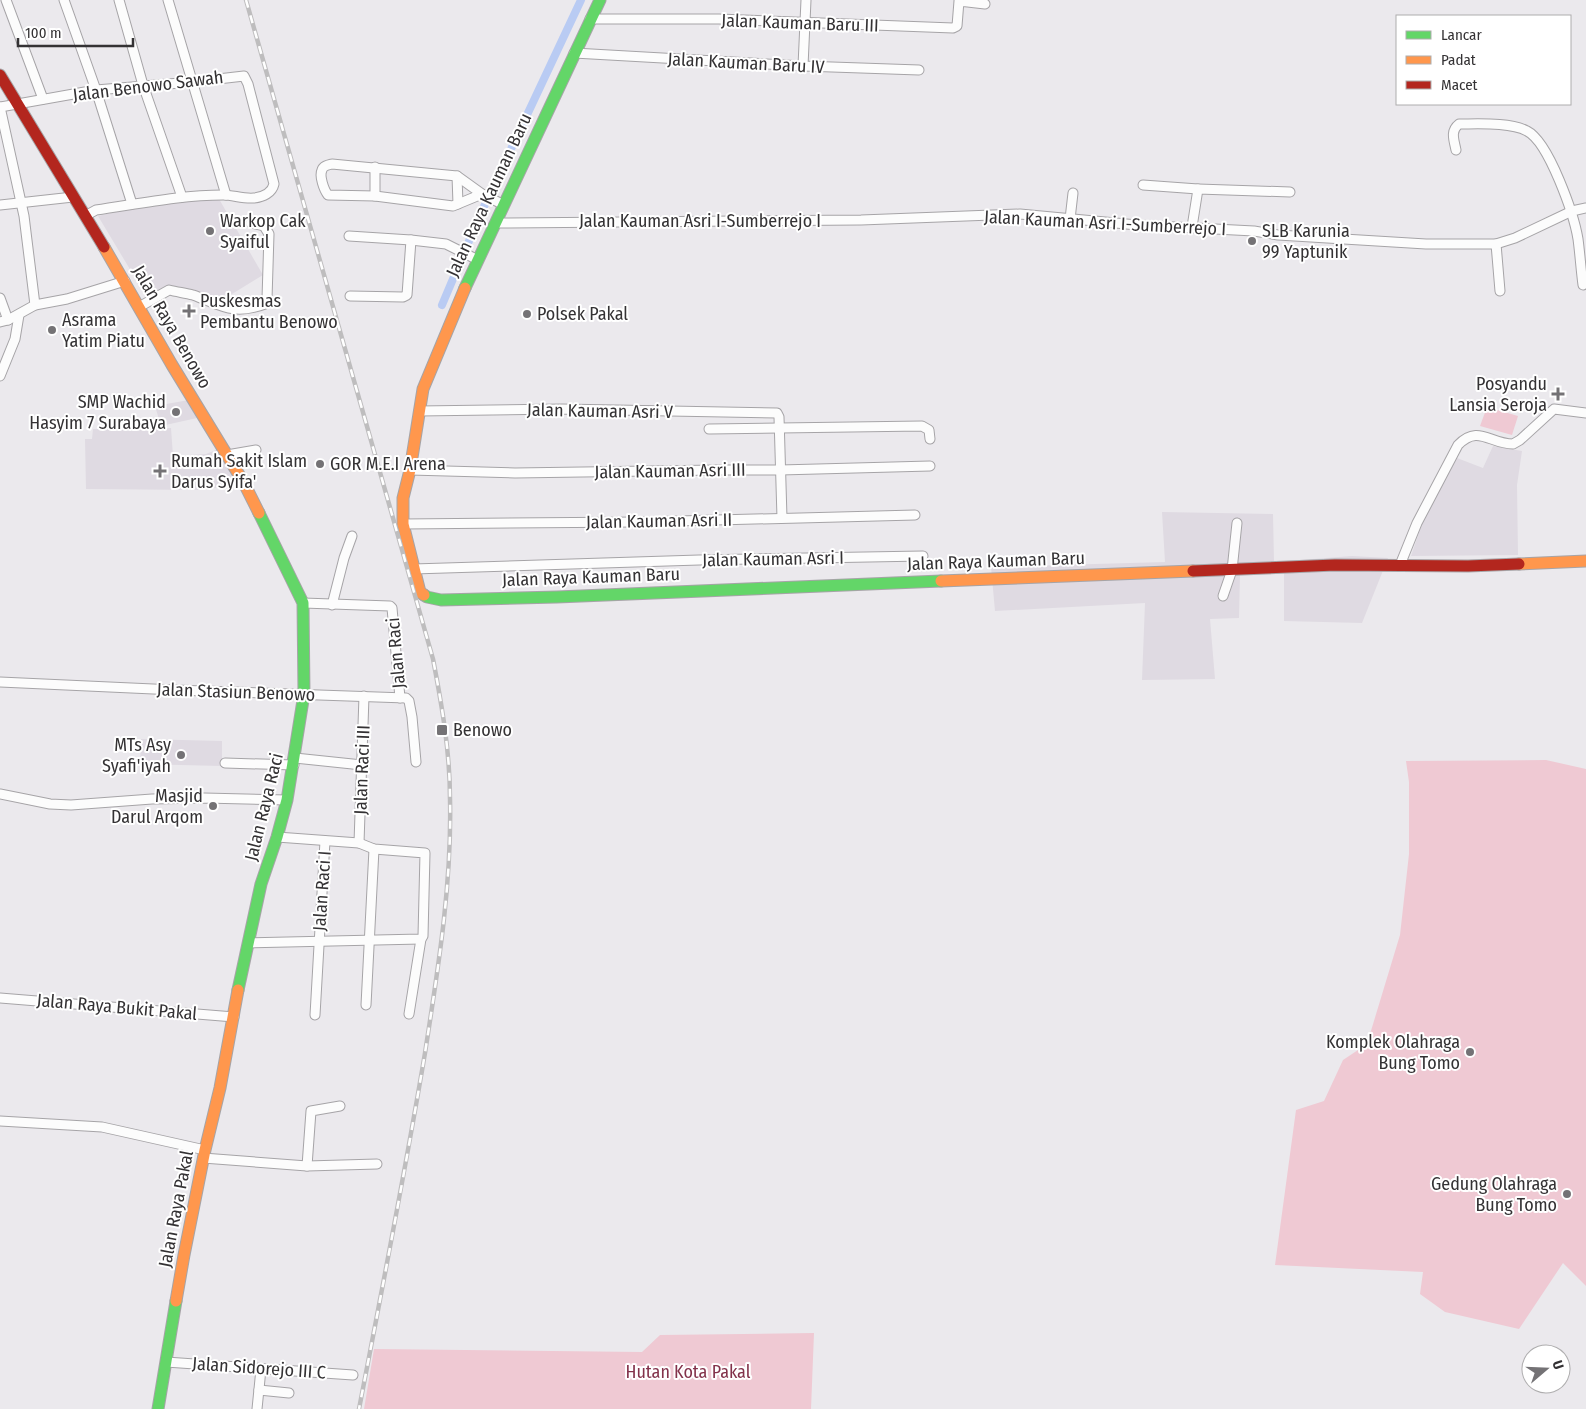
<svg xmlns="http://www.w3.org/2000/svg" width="1586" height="1409" font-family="'Fira Sans Condensed',sans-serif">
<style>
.built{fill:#dfdae2}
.green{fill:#efc9d3}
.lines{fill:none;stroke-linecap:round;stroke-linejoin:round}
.canal{stroke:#b9cbf3;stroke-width:8}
.street-casing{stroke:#a6a4a7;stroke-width:11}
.fast-casing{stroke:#a6a4a7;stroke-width:13}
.slow-casing{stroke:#a6a4a7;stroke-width:13}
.jam-casing{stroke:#a6a4a7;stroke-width:13}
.street{stroke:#fcfcfc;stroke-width:9}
.fast{stroke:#63d668;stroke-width:11}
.slow{stroke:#ff974d;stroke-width:11}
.jam{stroke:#b3261e;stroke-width:11}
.rail-casing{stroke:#bebdbe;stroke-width:4.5}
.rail{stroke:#fff;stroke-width:2.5;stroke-dasharray:8;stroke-linecap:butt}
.poi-dot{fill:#747275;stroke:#fff;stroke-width:2}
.labels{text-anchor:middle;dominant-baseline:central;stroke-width:4;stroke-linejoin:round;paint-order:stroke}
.street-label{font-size:18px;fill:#343234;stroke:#fff}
.poi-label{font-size:18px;fill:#343234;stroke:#fff;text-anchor:start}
.park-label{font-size:18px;fill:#83324b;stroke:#fff}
</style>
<rect width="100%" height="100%" fill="#ebe9ed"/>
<g class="built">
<polygon points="219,199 263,275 219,302 168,289 146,296 98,216 153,203"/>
<polygon points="189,400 197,418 161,426 155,406"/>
<polygon points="171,428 173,456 206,454 221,448 241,485 199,490 86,489 85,439 92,439 93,429"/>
<polygon points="1493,446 1522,451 1517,485 1518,555 1411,556 1425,515 1457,458 1483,468"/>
<polygon points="1162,512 1273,514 1274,562 1352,556 1388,558 1362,623 1284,621 1284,572 1240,575 1239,618 1210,619 1215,679 1142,680 1145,603 995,611 991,567 1165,562"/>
<polygon points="141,739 222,741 222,766 140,764"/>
</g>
<g class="green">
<polygon points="1487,407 1518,416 1512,435 1480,426"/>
<polygon points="1546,760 1586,769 1586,1286 1563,1263 1519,1329 1445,1312 1420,1294 1423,1272 1275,1265 1296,1110 1324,1101 1343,1060 1367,1044 1400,935 1409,854 1409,782 1406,761"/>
<polygon points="814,1333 811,1409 364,1409 374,1349 642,1352 660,1335"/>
</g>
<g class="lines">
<polyline class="canal" points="442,305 480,215 581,0"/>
<g class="street-casing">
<g id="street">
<polyline points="6,0 43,99"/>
<polyline points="64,0 96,90 132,204"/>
<polyline points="119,0 143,85 182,197"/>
<polyline points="168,0 226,195"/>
<polyline points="590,19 719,19 953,28 957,26 959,1 985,4"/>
<polyline points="574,53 803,66 919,70"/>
<polyline points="803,66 806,0"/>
<path d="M 0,107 L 96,90 L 192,82 L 244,76 L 248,84 L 274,184 C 272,193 263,197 254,198 C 243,199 233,195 223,195 C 181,195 138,204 96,210 L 85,216"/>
<polyline points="0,107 24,216 35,305"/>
<path d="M 1456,150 C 1454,140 1450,131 1459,124 C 1478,124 1511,122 1527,131 C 1549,142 1574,215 1578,239 C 1580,254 1581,270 1583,285"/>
<path d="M 332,164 L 457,176 L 482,194 L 453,206 L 375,196 L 328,195 C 324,190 319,176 322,170 C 323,166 328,165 332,164 Z"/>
<polyline points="457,176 458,204"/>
<polyline points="1143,185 1198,189"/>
<polyline points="482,194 504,205"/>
<polyline points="375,196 375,167"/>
<polyline points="0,205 73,197"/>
<polyline points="1070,219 1073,193"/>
<polyline points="495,223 861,220 1020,214 1137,225 1254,231 1278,235 1426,244 1496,244 1515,238 1572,211 1586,208"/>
<polyline points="1192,227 1198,189 1290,192"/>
<polyline points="349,236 411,240 446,244 478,260"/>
<polyline points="1496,244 1500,291"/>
<polyline points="350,296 403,297 407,295 411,240"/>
<polyline points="0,298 8,320"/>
<path d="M 139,307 L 169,290 C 177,292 185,293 193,295 C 221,305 233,316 265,304 L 267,299 L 269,234 L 264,226 L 251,223"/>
<polyline points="0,322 8,320 35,305 67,299 125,281"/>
<polyline points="0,376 15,339 19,315"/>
<polyline points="419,411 562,409 777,413 779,417 782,518"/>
<polyline points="709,429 922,426 929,430 930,439"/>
<polyline points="227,455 256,450"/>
<polyline points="410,470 515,473 717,470 780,470 930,466"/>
<polyline points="403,524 639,522 915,515"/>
<path d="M 1400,565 L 1417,523 L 1458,445 C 1478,424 1490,444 1513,444 L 1520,440 L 1554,409 L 1586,413"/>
<polyline points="413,569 699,560 923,556"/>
<polyline points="1223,596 1232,570 1237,523"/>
<polyline points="303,603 390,606 392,608 400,698"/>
<polyline points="332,605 344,558 352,536"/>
<polyline points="0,682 175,690 406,698 409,701 412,717 416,762"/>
<polyline points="295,758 362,765"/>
<polyline points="225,763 294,765"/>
<polyline points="0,794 50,804 71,805 152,799 204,798 287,800"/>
<polyline points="359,843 364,696"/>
<polyline points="248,943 421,939 423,936 425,853 374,849 359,843 277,837"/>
<polyline points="0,998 234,1017"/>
<polyline points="366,1005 374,849"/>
<polyline points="409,1014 421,939"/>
<polyline points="315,1015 325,841"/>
<polyline points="0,1121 102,1127 205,1150"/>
<polyline points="203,1158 307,1166 311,1111 340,1106"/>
<polyline points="307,1166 377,1164"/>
<polyline points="166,1362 353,1375"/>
<polyline points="259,1390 289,1393"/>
<polyline points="257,1409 261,1369"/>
</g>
</g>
<g class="fast-casing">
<g id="fast">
<polyline points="465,288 600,0"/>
<polyline points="424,595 427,597 441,600 557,597 941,581"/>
<polyline points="238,990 261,884 277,837 287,800 304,694 303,603 259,513"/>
<polyline points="158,1409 176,1301"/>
</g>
</g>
<g class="slow-casing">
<g id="slow">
<polyline points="104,247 172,365 244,483 259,513"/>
<polyline points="1519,564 1586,561"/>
<polyline points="941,581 1193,571"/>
<polyline points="424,595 420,592 403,524 403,498 410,470 423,389 465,288"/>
<polyline points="176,1301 184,1255 205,1150 220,1088 238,990"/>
</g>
</g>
<g class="jam-casing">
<g id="jam">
<polyline points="0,75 104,247"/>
<polyline points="1193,571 1335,565 1468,566 1519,564"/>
</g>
</g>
<use href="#street" class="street"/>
<use href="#fast" class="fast"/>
<use href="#slow" class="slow"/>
<use href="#jam" class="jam"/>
<g class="rail-casing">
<path id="rail" d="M 246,0 L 433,659 C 442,706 450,752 450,799 C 452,884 438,969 425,1053 C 405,1172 382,1290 359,1409"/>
</g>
<use href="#rail" class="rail"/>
</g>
<g class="poi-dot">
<circle cx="210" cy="231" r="5"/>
<circle cx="1252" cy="241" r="5"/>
<path d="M186.5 303.5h5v5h5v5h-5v5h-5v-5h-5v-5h5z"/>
<circle cx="527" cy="314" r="5"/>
<circle cx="52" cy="330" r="5"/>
<path d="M1555.5 386.5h5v5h5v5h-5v5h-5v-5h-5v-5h5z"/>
<circle cx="176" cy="412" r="5"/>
<circle cx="320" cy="464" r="5"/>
<path d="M157.5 463.5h5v5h5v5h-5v5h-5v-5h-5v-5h5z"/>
<rect x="436" y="724" width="12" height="12" rx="2.5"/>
<circle cx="181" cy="755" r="5"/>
<circle cx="213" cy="806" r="5"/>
<circle cx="1470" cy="1052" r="5"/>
<circle cx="1567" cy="1194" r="5"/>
</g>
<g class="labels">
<g class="street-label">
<text transform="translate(800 23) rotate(2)">Jalan Kauman Baru III</text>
<text transform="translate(746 63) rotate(3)">Jalan Kauman Baru IV</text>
<text transform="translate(148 86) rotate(-7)">Jalan Benowo Sawah</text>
<text transform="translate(489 195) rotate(-65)">Jalan Raya Kauman Baru</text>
<text x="700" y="221">Jalan Kauman Asri I-Sumberrejo I</text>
<text transform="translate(1105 223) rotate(3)">Jalan Kauman Asri I-Sumberrejo I</text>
<text transform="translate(172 327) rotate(60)">Jalan Raya Benowo</text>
<text transform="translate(600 411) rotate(1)">Jalan Kauman Asri V</text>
<text transform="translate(670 471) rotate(-1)">Jalan Kauman Asri III</text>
<text transform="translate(659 521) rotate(-1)">Jalan Kauman Asri II</text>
<text transform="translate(773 559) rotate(-1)">Jalan Kauman Asri I</text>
<text transform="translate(996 561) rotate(-2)">Jalan Raya Kauman Baru</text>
<text transform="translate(591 577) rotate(-2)">Jalan Raya Kauman Baru</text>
<text transform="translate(396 653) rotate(-95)">Jalan Raci</text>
<text transform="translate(236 692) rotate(2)">Jalan Stasiun Benowo</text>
<text transform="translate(362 770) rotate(-88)">Jalan Raci III</text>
<text transform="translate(264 807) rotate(-76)">Jalan Raya Raci</text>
<text transform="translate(322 891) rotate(-86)">Jalan Raci I</text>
<text transform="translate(117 1007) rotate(5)">Jalan Raya Bukit Pakal</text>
<text transform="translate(176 1209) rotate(-79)">Jalan Raya Pakal</text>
<text transform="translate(259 1368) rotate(4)">Jalan Sidorejo III C</text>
</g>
<g class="poi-label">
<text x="220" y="221">Warkop Cak<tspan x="220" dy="21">Syaiful</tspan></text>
<text x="1262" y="231">SLB Karunia<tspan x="1262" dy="21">99 Yaptunik</tspan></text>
<text x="200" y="301">Puskesmas<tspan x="200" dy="21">Pembantu Benowo</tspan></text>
<text x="537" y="314">Polsek Pakal</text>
<text x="62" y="320">Asrama<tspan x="62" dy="21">Yatim Piatu</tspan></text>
<text x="1547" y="384" text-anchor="end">Posyandu<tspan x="1547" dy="21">Lansia Seroja</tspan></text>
<text x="166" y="402" text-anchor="end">SMP Wachid<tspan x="166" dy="21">Hasyim 7 Surabaya</tspan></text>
<text x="171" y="461">Rumah Sakit Islam<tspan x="171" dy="21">Darus Syifa'</tspan></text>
<text x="330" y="464">GOR M.E.I Arena</text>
<text x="453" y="730">Benowo</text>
<text x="171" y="745" text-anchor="end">MTs Asy<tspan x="171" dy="21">Syafi'iyah</tspan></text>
<text x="203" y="796" text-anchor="end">Masjid<tspan x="203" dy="21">Darul Arqom</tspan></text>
<text x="1460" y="1042" text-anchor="end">Komplek Olahraga<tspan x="1460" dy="21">Bung Tomo</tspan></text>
<text x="1557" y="1184" text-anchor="end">Gedung Olahraga<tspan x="1557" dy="21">Bung Tomo</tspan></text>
</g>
<g class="park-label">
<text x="688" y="1372">Hutan Kota Pakal</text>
</g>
</g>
<rect x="1396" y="15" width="175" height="90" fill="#ffffff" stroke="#aeadae"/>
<rect x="1406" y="31" width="25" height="8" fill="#63d668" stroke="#aeadae"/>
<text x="1441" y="40" font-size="15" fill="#343234">Lancar</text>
<rect x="1406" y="56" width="25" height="8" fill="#ff974d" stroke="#aeadae"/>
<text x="1441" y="65" font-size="15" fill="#343234">Padat</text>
<rect x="1406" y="81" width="25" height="8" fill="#b3261e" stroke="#aeadae"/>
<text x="1441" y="90" font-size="15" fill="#343234">Macet</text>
<g transform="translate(1546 1369) rotate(71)"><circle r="24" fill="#ffffff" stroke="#aeadae"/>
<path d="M0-4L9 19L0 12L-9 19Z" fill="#747275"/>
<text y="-8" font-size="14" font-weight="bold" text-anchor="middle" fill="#343234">U</text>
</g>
<path d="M18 38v8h115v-8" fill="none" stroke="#343234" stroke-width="2.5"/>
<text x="25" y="38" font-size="15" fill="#343234" stroke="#ffffff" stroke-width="4" paint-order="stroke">100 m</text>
</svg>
